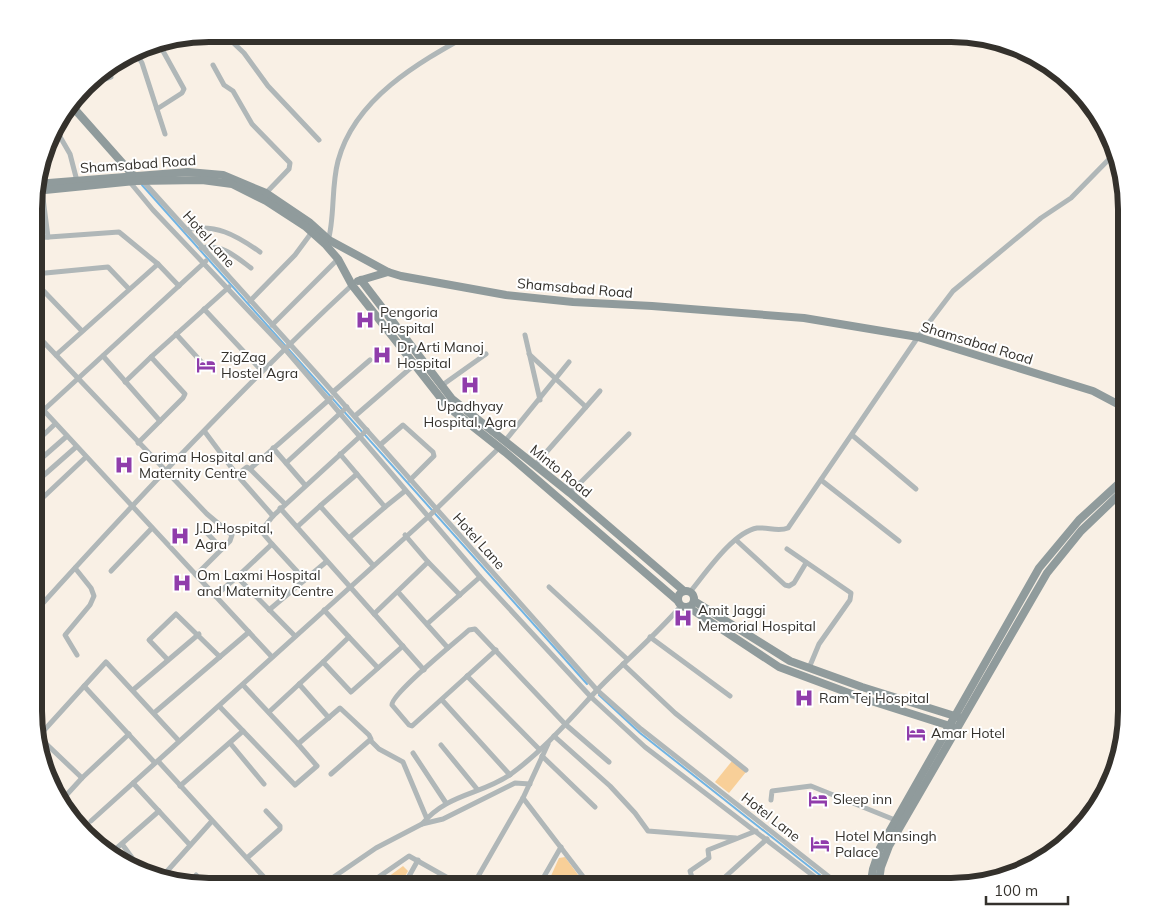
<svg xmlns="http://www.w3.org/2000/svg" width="1161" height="921" font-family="Mulish,sans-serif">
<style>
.green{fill:#f8cf98}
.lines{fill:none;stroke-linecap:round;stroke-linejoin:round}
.stream{stroke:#70b4e4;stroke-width:2}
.street{stroke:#b0b7b8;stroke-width:5}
.secondary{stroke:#909b9c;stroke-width:8}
.labels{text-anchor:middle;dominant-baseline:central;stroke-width:4;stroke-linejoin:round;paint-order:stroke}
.street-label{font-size:14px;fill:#34312c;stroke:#fff}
.poi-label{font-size:14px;fill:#34312c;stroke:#fff;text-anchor:start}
.rim{fill:none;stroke:#34312c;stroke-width:6}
</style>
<rect width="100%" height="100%" fill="#f9f0e5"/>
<g class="green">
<polygon points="732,761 746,772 729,793 715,782"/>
<polygon points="565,857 587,887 546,887 559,858"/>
<polygon points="403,866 408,871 399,887 377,885"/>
</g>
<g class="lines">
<g class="stream">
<polyline points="142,185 587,684"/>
<polyline points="599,695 640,733 835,887"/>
</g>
<g class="street">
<polyline points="224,34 244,53 268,86 319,140"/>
<polyline points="136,53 142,63 165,134"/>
<polyline points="213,65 224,85 233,91 252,124 290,163 289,169 265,194"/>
<polyline points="1056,71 1096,117"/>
<polyline points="87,86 111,77"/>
<polyline points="157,109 182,93 184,89 158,42"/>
<polyline points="55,128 70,154 77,181"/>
<polyline points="142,180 316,373 597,690 641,729 842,887"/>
<polyline points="129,181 153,210 284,348 480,577 591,697 645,747 828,887"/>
<polyline points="42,190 48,237"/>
<path d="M 186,230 C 215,223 236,235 260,252"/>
<polyline points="35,238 119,232 158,264 179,286"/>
<path d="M 328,241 C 335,217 331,187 338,161 C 355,98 418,63 470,34"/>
<path d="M 201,248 C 221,243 235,256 251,268"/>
<polyline points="35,274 108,267 129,289"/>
<polyline points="35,282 82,331"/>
<polyline points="250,301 295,255 312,232"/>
<polyline points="204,309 262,371"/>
<polyline points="272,325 338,259"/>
<polyline points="35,333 207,514 232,535 230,541 196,575"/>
<polyline points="176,334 205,366"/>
<polyline points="525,335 540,400"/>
<polyline points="529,354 586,407"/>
<polyline points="56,355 158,264"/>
<polyline points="103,356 160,421"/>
<polyline points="151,357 229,287"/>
<polyline points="125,382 151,357 185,394 183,398 138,443"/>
<polyline points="441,386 486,354"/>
<polyline points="333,392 370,360"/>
<polyline points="35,401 272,657"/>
<polyline points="355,416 414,365"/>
<polyline points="35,418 206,261"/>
<polyline points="205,432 237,475 273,516"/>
<polyline points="852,435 916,489"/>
<polyline points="505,441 569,362"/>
<polyline points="35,443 55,424"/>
<polyline points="380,445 403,425 433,452 434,456 410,480"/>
<polyline points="273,448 286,463"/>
<polyline points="35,464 67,436"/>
<polyline points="535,465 600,391"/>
<polyline points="250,469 284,503"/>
<polyline points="237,475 247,467 250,469 331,398"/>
<polyline points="821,480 899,541"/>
<polyline points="35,483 76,447"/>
<polyline points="305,485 286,463 347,407"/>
<polyline points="570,493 629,434"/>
<polyline points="35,505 86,457"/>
<polyline points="320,506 357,474 340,454"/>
<polyline points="385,507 405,491"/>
<polyline points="280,508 424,670"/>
<polyline points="297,527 320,506 373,565"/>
<polyline points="207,533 222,549"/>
<polyline points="349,538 385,507 357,474"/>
<polyline points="736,540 785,585 789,586 794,583 806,563"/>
<polyline points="272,544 261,531 273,516 367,430"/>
<polyline points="787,549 851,593 850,600 819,644 809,668"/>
<polyline points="34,560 41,553 35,544"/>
<polyline points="428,562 460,595"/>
<polyline points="75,568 91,588 94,596 90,605 65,635 77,655"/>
<polyline points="111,571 152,528"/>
<polyline points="549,587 627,659"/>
<polyline points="398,592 448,648"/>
<path d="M 690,592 C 705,574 733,532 757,528 C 768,527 778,532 788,528 L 918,337 L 953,291 L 1041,218 L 1071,198 L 1116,152"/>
<polyline points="215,596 237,577"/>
<polyline points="269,610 326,562"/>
<polyline points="324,610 349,637 323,662 351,692 403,646"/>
<path d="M 34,613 C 136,500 241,388 352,285"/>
<polyline points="374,614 428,562 405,535"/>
<polyline points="427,624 480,577"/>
<polyline points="295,636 237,577 272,544 305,580"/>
<polyline points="349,637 378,668"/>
<polyline points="650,637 730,696"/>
<path d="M 496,650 L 412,726 L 409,725 L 392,705 C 391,694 457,641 469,630 L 475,629 L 565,724 L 609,762"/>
<polyline points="168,660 149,640 176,614 220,657"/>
<polyline points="623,664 675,713 746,770"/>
<polyline points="467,676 539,749"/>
<polyline points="299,684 329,718"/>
<polyline points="243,685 298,744 340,708 369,735 371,739 331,774"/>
<polyline points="84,686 155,763"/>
<polyline points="133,690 199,634"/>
<polyline points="442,700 510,775"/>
<polyline points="220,707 295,785 317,766 298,744"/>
<polyline points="269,712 323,662"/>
<polyline points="154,713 249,632"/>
<polyline points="554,736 610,786 635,813 648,831 736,838"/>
<polyline points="38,737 106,662 179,741"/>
<polyline points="39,737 82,778"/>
<polyline points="370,740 379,749 403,762 427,819"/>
<polyline points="230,743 264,784"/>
<polyline points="441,745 477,789"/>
<polyline points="413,753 446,803"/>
<polyline points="542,756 595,807"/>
<polyline points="158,761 273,887"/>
<polyline points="133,783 190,845"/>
<polyline points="180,786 243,731"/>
<polyline points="523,798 591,887"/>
<polyline points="771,800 772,791 811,786 895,820"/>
<polyline points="61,801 82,778 129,734"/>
<polyline points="91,821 428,517 499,448"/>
<path d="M 422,824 C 448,793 481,795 511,774 C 544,750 570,719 598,689 C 625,661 655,636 681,606"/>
<polyline points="122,844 144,874"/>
<polyline points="110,854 159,811"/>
<polyline points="247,858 280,829 280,826 266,811"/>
<polyline points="196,875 207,887"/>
<polyline points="161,878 212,821"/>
<polyline points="260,887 266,879"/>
<polyline points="319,887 376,848 422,824 443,819 515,783 530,784"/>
<polyline points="364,887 409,856 464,887"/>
<polyline points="403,887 418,860"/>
<polyline points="472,887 523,798 548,744"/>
<polyline points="538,887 561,847"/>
<polyline points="642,887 653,880"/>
<polyline points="695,887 690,871 709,858 708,850 756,831"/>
<polyline points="714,887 767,839"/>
<polyline points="756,887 760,887"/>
</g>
<g class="secondary">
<polyline points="71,105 133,175"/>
<polyline points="36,184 188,172 223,175 266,193 309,222 329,240 388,272 401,276 506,295 573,302 652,306 804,318 918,337 1093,391 1127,409"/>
<polyline points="35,191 135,181 202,180 232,184 266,201 306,227 325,244 338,259 352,285 447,406 505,452 678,601"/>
<polyline points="361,280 452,399 570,493 684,591"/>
<polyline points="358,281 388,272"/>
<circle cx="686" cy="599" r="8"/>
<polyline points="694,601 790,661 862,687 958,717"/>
<polyline points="688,607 779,667 865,699 953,727"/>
<polyline points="870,887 873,869 880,848 1039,568 1079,520 1127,476"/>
<polyline points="878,887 881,867 889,846 1047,573 1081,531 1127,487"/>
</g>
</g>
<defs>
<g id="hospital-bare" transform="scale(1.5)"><path d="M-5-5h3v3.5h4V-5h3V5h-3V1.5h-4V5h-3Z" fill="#903dab" stroke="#fff" stroke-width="2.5" paint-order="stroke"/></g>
<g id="hotel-bare" transform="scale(1.5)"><path d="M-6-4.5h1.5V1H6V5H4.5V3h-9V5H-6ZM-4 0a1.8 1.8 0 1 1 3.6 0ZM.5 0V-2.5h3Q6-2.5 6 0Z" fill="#903dab" stroke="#fff" stroke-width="2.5" paint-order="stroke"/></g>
</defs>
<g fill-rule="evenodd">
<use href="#hospital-bare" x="365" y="320"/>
<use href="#hospital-bare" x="382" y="355"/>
<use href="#hotel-bare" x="206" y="365"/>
<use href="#hospital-bare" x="470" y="385"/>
<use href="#hospital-bare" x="124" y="465"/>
<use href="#hospital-bare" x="180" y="536"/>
<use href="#hospital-bare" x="182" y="583"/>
<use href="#hospital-bare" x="683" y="618"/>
<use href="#hospital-bare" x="804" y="698"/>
<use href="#hotel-bare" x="916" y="733"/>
<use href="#hotel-bare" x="818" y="799"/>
<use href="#hotel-bare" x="820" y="844"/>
</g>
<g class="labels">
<g class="street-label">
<text transform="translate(138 164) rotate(-4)">Shamsabad Road</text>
<text transform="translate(209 239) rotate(48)">Hotel Lane</text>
<text transform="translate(575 288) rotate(5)">Shamsabad Road</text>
<text transform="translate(977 343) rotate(17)">Shamsabad Road</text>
<text transform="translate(561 471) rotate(39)">Minto Road</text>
<text transform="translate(479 541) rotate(48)">Hotel Lane</text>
<text transform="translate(771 817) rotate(38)">Hotel Lane</text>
</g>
<g class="poi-label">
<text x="380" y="312">Pengoria<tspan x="380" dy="16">Hospital</tspan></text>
<text x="397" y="347">Dr Arti Manoj<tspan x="397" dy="16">Hospital</tspan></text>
<text x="221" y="357">ZigZag<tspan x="221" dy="16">Hostel Agra</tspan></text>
<text x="470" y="406" text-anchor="middle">Upadhyay<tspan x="470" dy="16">Hospital, Agra</tspan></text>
<text x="139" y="457">Garima Hospital and<tspan x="139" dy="16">Maternity Centre</tspan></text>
<text x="195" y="528">J.D.Hospital,<tspan x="195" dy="16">Agra</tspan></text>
<text x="197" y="575">Om Laxmi Hospital<tspan x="197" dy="16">and Maternity Centre</tspan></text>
<text x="698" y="610">Amit Jaggi<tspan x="698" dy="16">Memorial Hospital</tspan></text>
<text x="819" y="698">Ram Tej Hospital</text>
<text x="931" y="733">Amar Hotel</text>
<text x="833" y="799">Sleep inn</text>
<text x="835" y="836">Hotel Mansingh<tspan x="835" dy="16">Palace</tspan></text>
</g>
</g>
<path d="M0 0H1161V921H0ZM209 42H951A167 167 0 0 1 1118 209V711A167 167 0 0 1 951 878H209A167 167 0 0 1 42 711V209A167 167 0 0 1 209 42Z" fill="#fff" fill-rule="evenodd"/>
<path class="rim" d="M209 42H951A167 167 0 0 1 1118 209V711A167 167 0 0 1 951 878H209A167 167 0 0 1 42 711V209A167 167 0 0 1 209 42Z"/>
<path d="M986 896v8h82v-8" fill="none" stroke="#34312c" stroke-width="2.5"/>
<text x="994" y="896" font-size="15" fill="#34312c" stroke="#ffffff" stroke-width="4" paint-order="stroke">100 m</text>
</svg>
